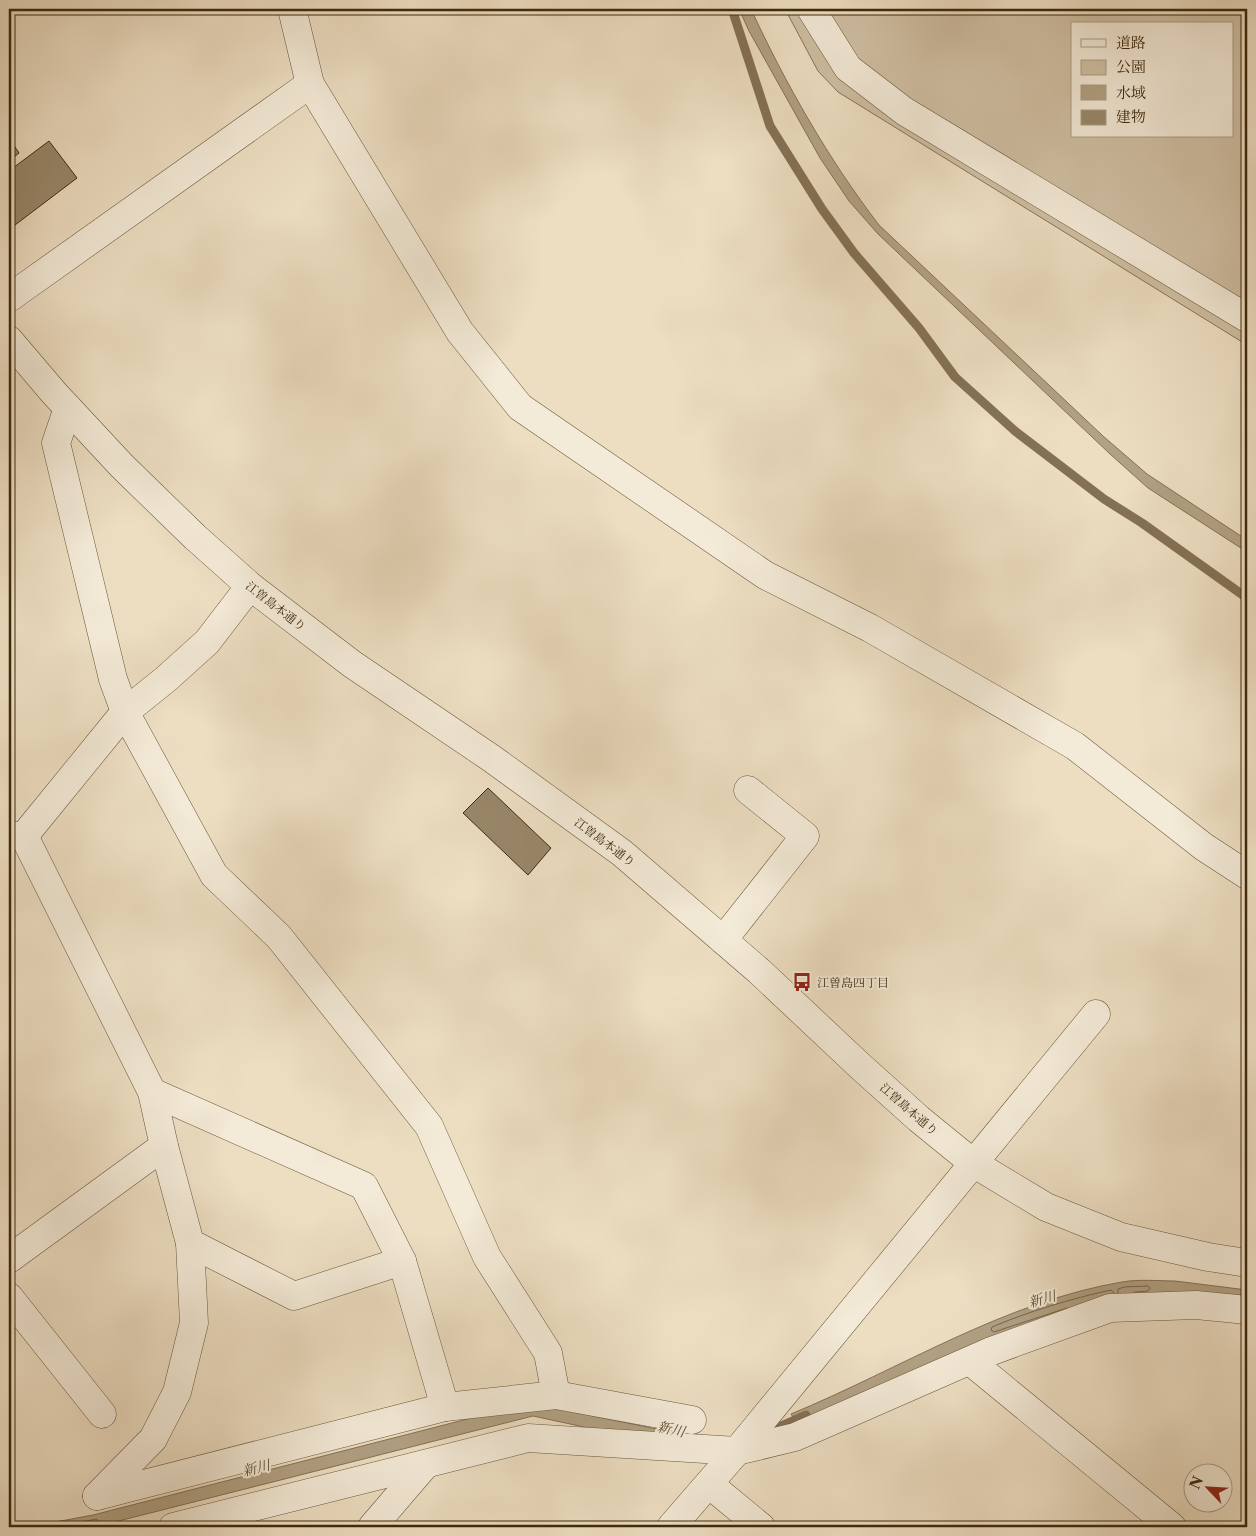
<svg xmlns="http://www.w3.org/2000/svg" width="1256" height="1536" font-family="'Libre Caslon Text','Noto Serif JP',serif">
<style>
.green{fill:#cfbfa3;stroke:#867458;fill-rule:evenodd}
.water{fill:#b2a184;stroke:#847154}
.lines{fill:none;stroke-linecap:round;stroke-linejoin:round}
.shore{stroke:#786648;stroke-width:1}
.stream{stroke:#847154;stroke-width:9}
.building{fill:#99886b;stroke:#3e2a0c}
.minor-casing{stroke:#6a573a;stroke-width:29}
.minor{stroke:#f3ead7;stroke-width:28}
.labels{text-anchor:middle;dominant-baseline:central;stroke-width:4;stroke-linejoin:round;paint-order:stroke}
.street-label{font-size:12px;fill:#3e2a0c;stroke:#f3ead7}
.poi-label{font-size:12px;fill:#3e2a0c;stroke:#f3ead7;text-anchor:start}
.water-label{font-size:14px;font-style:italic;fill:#614e30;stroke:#f3ead7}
</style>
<rect width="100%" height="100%" fill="#eddec2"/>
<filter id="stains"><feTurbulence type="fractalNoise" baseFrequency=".004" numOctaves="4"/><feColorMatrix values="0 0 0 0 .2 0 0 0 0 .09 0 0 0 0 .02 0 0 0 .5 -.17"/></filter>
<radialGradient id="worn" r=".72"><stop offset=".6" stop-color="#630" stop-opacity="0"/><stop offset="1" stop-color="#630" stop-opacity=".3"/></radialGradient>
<path class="green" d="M 785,9 L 1247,9 L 1247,345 L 838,92 L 818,71 ZM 1072,24 L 1232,24 L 1232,136 L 1072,136 Z"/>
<g class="water">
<path d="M 739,9 L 751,9 C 785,83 829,160 879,225 L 1103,436 L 1147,474 L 1247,540 L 1247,552 L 1148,488 L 1110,454 L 878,234 L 849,201 L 820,158 L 749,31 Z"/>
<path d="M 1175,1281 L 1247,1290 L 1247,1301 L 1174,1295 L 798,1425 L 791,1414 C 900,1369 1004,1302 1122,1282 C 1139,1279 1158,1281 1175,1281 Z"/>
<polygon points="530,1403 676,1433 672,1446 533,1416 95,1527 17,1527 34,1526 93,1515"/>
</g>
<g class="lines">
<g class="shore">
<polyline points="1118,1293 1118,1289 1124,1287 1148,1286 1150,1288 1148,1291 1135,1292"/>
<path d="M 1067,1308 L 994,1332 L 991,1330 L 992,1327 C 1030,1311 1070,1299 1111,1290 L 1114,1293"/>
<polyline points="54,1527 97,1519 99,1522 98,1527"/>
</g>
<g class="stream">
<polyline points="732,9 770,126 822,209 854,253 919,328 955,377 1015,431 1104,499 1142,523 1247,598"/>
<polyline points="764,1430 781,1426 806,1415"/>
</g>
</g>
<g class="building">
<polygon points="9,138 19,153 9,161"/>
<polygon points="49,141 77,178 15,225 9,217 9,171"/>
<polygon points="488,788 551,848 528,875 463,813"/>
</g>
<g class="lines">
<g class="minor-casing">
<g id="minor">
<polyline points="292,9 310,84 460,332 520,407 765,575 870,628 1075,746 1204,847 1247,875"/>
<polyline points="811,9 848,68 904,111 1247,318"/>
<polyline points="9,298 310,84"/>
<polyline points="9,340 54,393 122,466 195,537 250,586 352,664 491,758 622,853 759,971 860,1066 919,1119 973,1163 1046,1207 1121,1237 1208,1257 1247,1263"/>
<polyline points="68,408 56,443 113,679 125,712 214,875 279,937 429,1126 487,1257 548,1353 556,1395"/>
<polyline points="9,836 24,836 125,712 166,679 207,642 250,586"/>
<polyline points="24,836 152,1092 164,1146 190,1243 294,1296 402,1261"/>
<polyline points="723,940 805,836 748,790"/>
<polyline points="152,1092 364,1186 402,1261 445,1407"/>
<polyline points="9,1259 164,1146"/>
<polyline points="9,1297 102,1414"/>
<polyline points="970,1361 1172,1527"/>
<polyline points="709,1484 761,1527"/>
<polyline points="97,1496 445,1407 556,1395 692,1420"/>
<polyline points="97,1496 153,1439 177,1392 194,1323 190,1243"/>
<polyline points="173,1527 528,1438 737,1451 795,1437 989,1352 1110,1308 1196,1305 1247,1310"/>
<polyline points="372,1527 426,1464"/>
<polyline points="671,1527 737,1451 1096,1014"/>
</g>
</g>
<use href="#minor" class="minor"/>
</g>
<defs>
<g id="bus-bare" transform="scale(1.5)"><path d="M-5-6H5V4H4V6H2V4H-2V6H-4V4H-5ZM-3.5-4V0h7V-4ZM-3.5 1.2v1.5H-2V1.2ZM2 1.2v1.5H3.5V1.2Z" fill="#8f2418" stroke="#f3ead7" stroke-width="2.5" paint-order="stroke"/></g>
</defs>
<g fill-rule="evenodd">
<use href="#bus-bare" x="802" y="982"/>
</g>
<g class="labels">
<g class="street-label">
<text transform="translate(276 606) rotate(38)">江曽島本通り</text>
<text transform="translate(605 842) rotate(37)">江曽島本通り</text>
<text transform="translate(909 1109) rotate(41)">江曽島本通り</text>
</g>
<g class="poi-label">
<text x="817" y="982">江曽島四丁目</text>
</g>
<g class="water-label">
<text transform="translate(1042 1299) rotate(-15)">新川</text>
<text transform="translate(671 1429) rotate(12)">新川</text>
<text transform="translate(256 1468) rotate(-14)">新川</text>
</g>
</g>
<rect width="1256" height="1536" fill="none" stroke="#eddec2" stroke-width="30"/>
<rect x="10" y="10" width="1236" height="1516" fill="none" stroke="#3e2a0c" stroke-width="2.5"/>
<rect x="15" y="15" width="1226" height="1506" fill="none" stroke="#3e2a0c"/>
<rect x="1071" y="22" width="162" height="115" fill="#f3ead7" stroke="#ab9d86"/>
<rect x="1081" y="39" width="25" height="8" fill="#f3ead7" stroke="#ab9d86"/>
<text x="1116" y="48" font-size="15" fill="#3e2a0c">道路</text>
<rect x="1081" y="60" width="25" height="15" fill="#cfbfa3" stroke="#ab9d86"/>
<text x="1116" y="72" font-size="15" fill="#3e2a0c">公園</text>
<rect x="1081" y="85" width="25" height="15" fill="#b2a184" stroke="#ab9d86"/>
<text x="1116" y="98" font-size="15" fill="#3e2a0c">水域</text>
<rect x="1081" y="110" width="25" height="15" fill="#99886b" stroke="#ab9d86"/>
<text x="1116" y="122" font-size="15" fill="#3e2a0c">建物</text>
<g transform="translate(1208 1488) rotate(295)"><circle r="24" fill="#f3ead7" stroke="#ab9d86"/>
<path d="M0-4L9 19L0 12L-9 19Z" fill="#8f2418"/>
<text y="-8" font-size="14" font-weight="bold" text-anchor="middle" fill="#3e2a0c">N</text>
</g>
<rect width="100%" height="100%" filter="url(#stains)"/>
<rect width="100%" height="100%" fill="url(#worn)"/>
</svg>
